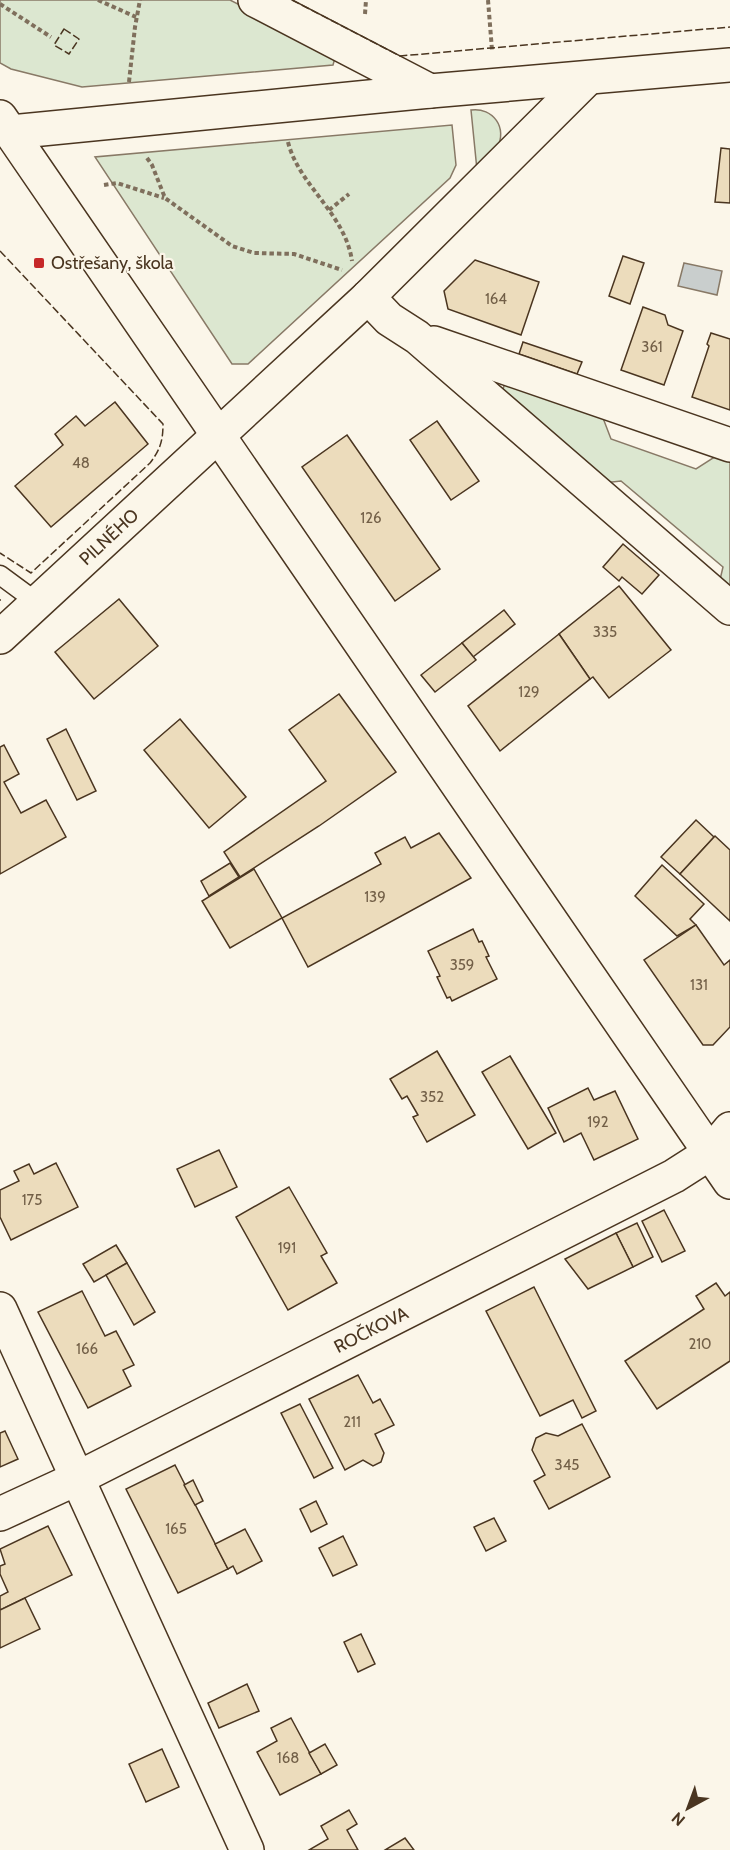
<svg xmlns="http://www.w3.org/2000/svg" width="730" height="1850" font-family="Cabin,sans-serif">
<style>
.green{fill:#dce7d0;stroke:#887966;stroke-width:1.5}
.water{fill:#c9cecd;stroke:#887966;stroke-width:1.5}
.building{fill:#ecdcbc;stroke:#4a3520;stroke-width:1.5}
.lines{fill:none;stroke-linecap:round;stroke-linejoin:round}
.lane-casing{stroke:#4a3520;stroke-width:21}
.street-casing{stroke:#4a3520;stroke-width:36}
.secondary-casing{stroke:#4a3520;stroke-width:36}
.path{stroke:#7f6f5c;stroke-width:4;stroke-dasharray:4.5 3;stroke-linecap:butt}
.lane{stroke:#fbf6e9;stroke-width:18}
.street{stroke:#fbf6e9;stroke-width:33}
.secondary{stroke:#fbf6e9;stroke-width:33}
.fence{stroke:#4a3520;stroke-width:1.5;stroke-dasharray:8 3;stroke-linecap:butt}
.poi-dot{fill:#c62828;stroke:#fbf6e9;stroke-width:2}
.labels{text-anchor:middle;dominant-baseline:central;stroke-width:4.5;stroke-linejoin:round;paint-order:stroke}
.number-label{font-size:15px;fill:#725f47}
.poi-label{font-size:18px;fill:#4a3520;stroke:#fbf6e9;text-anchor:start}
.street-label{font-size:18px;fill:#4a3520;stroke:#fbf6e9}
</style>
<rect width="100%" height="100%" fill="#fbf6e9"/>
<g class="green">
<polygon points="0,0 230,0 336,54 333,65 82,87 11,69 0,63"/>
<path d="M 471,110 C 493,107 508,128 497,148 C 493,156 483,163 477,170 Z"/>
<polygon points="452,125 456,165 450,178 248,364 232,364 95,157"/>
<polygon points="505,383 603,418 611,439 696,469 716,456 730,461 730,593 719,584 723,567 621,481 603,483 501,395"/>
</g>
<polygon class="water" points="684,263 722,271 717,295 678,286"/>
<g class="building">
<polygon points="721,148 730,149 730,203 715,202"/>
<polygon points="623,256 644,263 630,304 609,296"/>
<polygon points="475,260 539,282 521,335 448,309 444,291"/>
<polygon points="643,307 665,315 668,325 683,331 664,385 621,370"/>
<polygon points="711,333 730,339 730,410 692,397 709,346 707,344"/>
<polygon points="523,342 582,362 577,374 519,354"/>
<polygon points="115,402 148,444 51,527 15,486 63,445 55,434 76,416 85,426"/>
<polygon points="437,421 479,481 451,500 410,440"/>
<polygon points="347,435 440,569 395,601 302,467"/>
<polygon points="623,544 659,575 642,594 622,577 619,581 603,567"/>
<polygon points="619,586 671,650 609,698 593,677 590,679 559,634"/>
<polygon points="119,599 158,646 94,699 55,652"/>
<polygon points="504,610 515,624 473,657 462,643"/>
<polygon points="559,634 590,679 500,751 468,706"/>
<polygon points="462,643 476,660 435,692 421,675"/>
<polygon points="339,694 396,772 319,826 240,877 224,852 326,781 289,730"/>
<polygon points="180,719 246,797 209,828 144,750"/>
<polygon points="66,729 96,791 77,800 47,739"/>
<polygon points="4,745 19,774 4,782 21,813 46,800 66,837 0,874 0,747"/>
<polygon points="696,820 714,837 680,874 661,857"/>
<polygon points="439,833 471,878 308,967 282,918 381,864 375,853 405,837 411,848"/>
<polygon points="715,836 730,850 730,921 680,874"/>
<polygon points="230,863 239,877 209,896 201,881"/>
<polygon points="662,865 704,904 690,919 696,925 677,936 635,896"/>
<polygon points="254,869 282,918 230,948 202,901"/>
<polygon points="696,925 724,965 730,960 730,1027 713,1045 703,1045 644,960"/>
<polygon points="473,929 479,942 482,941 489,956 486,957 497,979 452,1001 450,997 447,998 437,977 440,976 428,951"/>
<polygon points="437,1051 475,1115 427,1142 413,1117 418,1115 407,1096 402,1099 390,1079"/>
<polygon points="510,1056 556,1133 528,1149 482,1072"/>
<polygon points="588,1088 594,1100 615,1091 638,1139 594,1160 581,1133 564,1142 548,1108"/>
<polygon points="219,1150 237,1187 195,1207 177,1169"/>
<polygon points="56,1163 78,1207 11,1240 0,1217 0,1190 19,1181 14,1171 29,1164 34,1174"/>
<polygon points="289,1187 327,1253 321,1256 337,1283 288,1310 236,1217"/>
<polygon points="664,1210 685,1251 662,1262 642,1221"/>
<polygon points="637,1223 653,1257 633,1267 616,1233"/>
<polygon points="616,1233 633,1267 588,1289 565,1259"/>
<polygon points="116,1245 127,1263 94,1282 83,1264"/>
<polygon points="127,1263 155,1312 134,1325 106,1275"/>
<polygon points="716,1283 725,1296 730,1292 730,1361 657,1409 625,1361 704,1309 696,1296"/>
<polygon points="534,1287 596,1411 582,1418 573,1400 540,1416 486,1311"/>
<polygon points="82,1291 105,1336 116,1331 134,1365 123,1370 131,1386 88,1408 38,1312"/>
<polygon points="358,1375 373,1403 380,1399 394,1425 375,1434 384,1453 381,1462 373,1466 363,1460 345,1470 309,1399"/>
<polygon points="300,1404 333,1468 314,1478 281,1413"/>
<polygon points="582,1424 610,1477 549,1509 534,1481 545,1475 532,1450 536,1438 546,1433 558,1436"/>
<polygon points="5,1431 18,1459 0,1467 0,1433"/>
<polygon points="175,1465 228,1569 178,1593 126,1489"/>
<polygon points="193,1480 203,1501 195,1505 184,1485"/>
<polygon points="316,1501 327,1524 311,1532 300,1509"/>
<polygon points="494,1518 506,1541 486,1551 474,1527"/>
<polygon points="48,1526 72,1575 0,1610 0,1596 8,1592 0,1574 0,1566 5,1564 0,1549"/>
<polygon points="245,1529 262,1561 237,1574 233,1566 228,1569 215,1544"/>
<polygon points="343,1536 357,1565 333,1576 319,1548"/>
<polygon points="25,1598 40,1629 0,1648 0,1610"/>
<polygon points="361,1634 375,1664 358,1672 344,1642"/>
<polygon points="247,1684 259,1711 219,1728 208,1703"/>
<polygon points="291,1718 321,1774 280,1795 257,1752 277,1741 271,1728"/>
<polygon points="325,1744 337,1765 321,1774 309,1753"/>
<polygon points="162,1749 179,1787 146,1802 129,1764"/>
<polygon points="349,1810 357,1824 347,1830 358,1850 309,1850 328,1839 321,1826"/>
<polygon points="405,1838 414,1850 385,1850"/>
</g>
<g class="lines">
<g class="lane-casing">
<polyline id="lane" points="0,575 38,603"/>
</g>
<g class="street-casing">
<g id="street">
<polyline points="255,0 430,91"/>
<polyline points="368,297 389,319 417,337 730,608"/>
<polyline points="434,343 730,445"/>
<polyline points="0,1309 247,1850"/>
<polyline points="0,1514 78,1478 674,1176 710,1153 730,1129"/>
</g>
</g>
<g class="secondary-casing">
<g id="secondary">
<polyline points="0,117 730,1182"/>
<polyline points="11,132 430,91 730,65"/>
<polyline points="0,637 368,297 588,78"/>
</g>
</g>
<g class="path">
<polyline points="98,0 136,17"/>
<polyline points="488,0 492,50"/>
<polyline points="0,4 51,37"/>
<polyline points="365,14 366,0"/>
<polyline points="129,82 135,27 140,0"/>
<path d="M 288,142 C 299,186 345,213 352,261"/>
<polyline points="147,158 152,165 165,198 232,246 254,253 294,254 342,270"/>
<polyline points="104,185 117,183 164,198"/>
<polyline points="329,210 349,194"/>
</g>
<use href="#lane" class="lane"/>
<use href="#street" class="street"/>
<use href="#secondary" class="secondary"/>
<g class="fence">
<polyline points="292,0 400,56 730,27"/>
<polygon points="64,29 79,39 69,54 54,45"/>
<path d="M 0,251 L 163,424 C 163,441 160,450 150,463 L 31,573 L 0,553"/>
<polyline points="0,599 0,601"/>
</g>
</g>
<rect class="poi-dot" x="33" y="257" width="12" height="12" rx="3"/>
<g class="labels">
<g class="number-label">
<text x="496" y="299">164</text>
<text x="652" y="347">361</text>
<text x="81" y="463">48</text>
<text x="371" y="518">126</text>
<text x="605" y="632">335</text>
<text x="529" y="692">129</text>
<text x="375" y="897">139</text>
<text x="462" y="965">359</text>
<text x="699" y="985">131</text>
<text x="432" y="1097">352</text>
<text x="598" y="1122">192</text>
<text x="32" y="1200">175</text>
<text x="287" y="1248">191</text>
<text x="700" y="1344">210</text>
<text x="87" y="1349">166</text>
<text x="352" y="1422">211</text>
<text x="567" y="1465">345</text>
<text x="176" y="1529">165</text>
<text x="288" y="1758">168</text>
</g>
<g class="poi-label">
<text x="51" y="263">Ostřešany, škola</text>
</g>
<g class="street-label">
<text transform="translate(109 537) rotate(-43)">PILNÉHO</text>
<text transform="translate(371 1330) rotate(-27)">ROČKOVA</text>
</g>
</g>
<g transform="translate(688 1808) rotate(221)" stroke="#fbf6e9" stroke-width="4.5" paint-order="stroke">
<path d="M0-4.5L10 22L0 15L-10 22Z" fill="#4a3520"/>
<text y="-9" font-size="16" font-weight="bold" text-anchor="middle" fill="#4a3520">N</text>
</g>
</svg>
